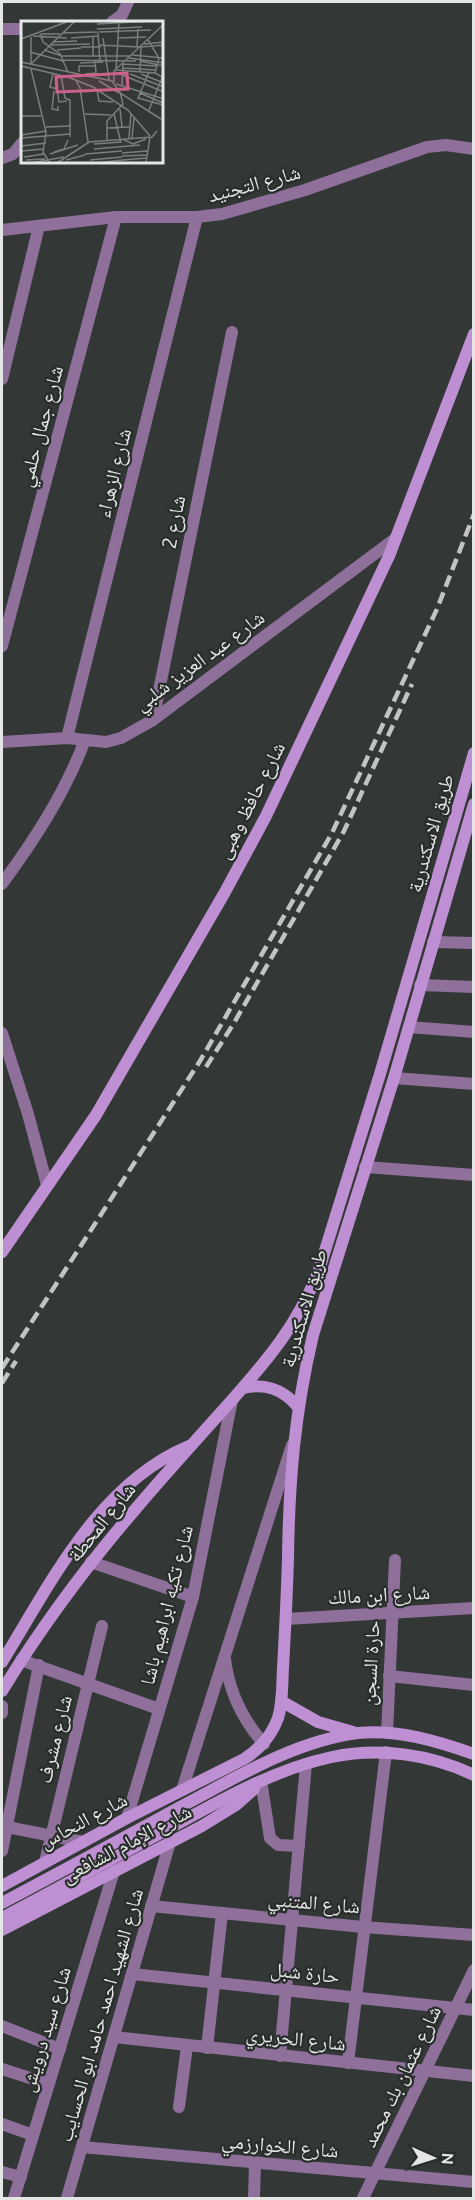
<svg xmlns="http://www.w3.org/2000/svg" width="475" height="2200" font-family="Ubuntu,'Noto Naskh Arabic',sans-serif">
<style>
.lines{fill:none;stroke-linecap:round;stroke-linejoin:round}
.street{stroke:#8e709b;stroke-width:12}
.secondary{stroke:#bf8fd4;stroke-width:12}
.rail{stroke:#c1c4c3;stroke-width:4.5;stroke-dasharray:12 6;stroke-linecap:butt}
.labels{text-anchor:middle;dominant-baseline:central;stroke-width:4.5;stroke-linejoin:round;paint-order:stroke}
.street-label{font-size:20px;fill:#e4e7e6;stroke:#292e2c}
.inset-road{fill:none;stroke:#7a7e7c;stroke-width:1.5}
.view{fill:#ce608c;fill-opacity:0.15;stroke:#ce608c;stroke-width:3}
.inset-edge{fill:none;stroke:#e4e7e6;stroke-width:3}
</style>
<rect width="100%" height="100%" fill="#333836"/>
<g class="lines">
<g class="street">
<polyline points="112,22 122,15 128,2"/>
<polyline points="2,29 22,29"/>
<polyline points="2,158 13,154 22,143"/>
<polyline points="2,230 116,217 197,217 222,214 305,190 427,147 446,145 474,149"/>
<polyline points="2,379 39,226"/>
<polyline points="2,646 116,217"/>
<polyline points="153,720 232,332"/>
<polyline points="67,738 197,217"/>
<polyline points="2,742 67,738 106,742 121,738 153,720 396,538"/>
<path d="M 2,884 C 35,839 65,793 85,740"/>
<polyline points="433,942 474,943"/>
<polyline points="420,985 474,987"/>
<polyline points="409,1027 474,1032"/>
<polyline points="2,1033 28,1114 47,1185"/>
<polyline points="394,1078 474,1084"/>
<polyline points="365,1167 474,1175"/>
<polyline points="91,1562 193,1597"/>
<polyline points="286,1619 474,1608"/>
<path d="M 225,1659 C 229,1692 242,1719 264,1744"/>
<polyline points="21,1660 159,1709"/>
<polyline points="389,1676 474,1685"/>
<polyline points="2,1706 2,1713"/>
<polyline points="387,1733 395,1560"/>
<polyline points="261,1781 270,1838 278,1845 299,1846"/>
<polyline points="182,1790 292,1445"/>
<polyline points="127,1818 193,1597 232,1400"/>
<polyline points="2,1826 83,1842"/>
<polyline points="2,1851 39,1665"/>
<polyline points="45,1862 102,1626"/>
<polyline points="151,1906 363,1927 474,1935"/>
<polyline points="132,1974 474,2010"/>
<polyline points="2,2026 60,2049"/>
<polyline points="114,2037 474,2076"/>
<polyline points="207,2048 222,1913"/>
<polyline points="280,2056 306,1764"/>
<polyline points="348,2063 386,1752"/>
<polyline points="2,2069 49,2084"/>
<polyline points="179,2107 187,2046"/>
<polyline points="2,2124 33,2135"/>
<polyline points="82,2147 474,2182"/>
<polyline points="2,2172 21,2177"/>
<polyline points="14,2198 114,1871"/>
<polyline points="67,2198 170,1842"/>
<polyline points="254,2198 255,2163"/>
<polyline points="363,2198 474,1970"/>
</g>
<g class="secondary">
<polyline points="2,1252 96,1115 225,892 266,816 389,556 474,334"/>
<path d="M 243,1388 C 266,1383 283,1389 298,1407"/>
<path d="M 2,1662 C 51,1583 98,1484 189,1446"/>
<path d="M 2,1691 C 40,1629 85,1568 133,1512 C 165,1474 199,1437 232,1400 C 270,1357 296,1326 318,1273 L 380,1074 L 474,753"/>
<polyline points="281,1701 318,1722 353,1732"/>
<path d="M 2,1886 L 127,1818 L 244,1759 C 260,1749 271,1737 278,1718 C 283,1702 282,1684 283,1668 C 285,1631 287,1595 288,1558 C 289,1479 295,1411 313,1335 L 394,1078 L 474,804"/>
<path d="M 2,1903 C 62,1871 122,1839 182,1806 C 237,1777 295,1741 358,1733 C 397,1729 437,1741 474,1754"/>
<path d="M 2,1918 C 58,1888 114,1858 170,1828 C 221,1800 275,1769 332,1757 C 379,1747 430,1754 474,1775"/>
<polyline points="2,1930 202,1826 236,1805 254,1789"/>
</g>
<g class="rail">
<polyline points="206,1067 234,1023 344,831 412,684"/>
<polyline points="2,1368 200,1061 332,833 437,609 474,514"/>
<polyline points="2,1383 16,1361"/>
</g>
</g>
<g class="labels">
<g class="street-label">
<text transform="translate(254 183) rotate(-15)">شارع التجنيد</text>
<text transform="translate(40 426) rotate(-75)">شارع جمال حلمي</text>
<text transform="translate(113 473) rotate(-76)">شارع الزهراء</text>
<text transform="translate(173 522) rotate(-79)">شارع 2</text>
<text transform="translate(199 660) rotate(-36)">شارع عبد العزيز شلبي</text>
<text transform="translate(250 800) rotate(-63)">شارع حافظ وهبى</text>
<text transform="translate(430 833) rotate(-74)">طريق الاسكندرية</text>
<text transform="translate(303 1308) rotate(-74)">طريق الاسكندرية</text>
<text transform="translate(101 1522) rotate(-51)">شارع المحطة</text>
<text transform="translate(379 1594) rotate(-3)">شارع ابن مالك</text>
<text transform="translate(166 1605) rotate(-76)">شارع تكيه ابراهيم باشا</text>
<text transform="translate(370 1663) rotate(-87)">حارة السجن</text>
<text transform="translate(54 1739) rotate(-76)">شارع مشرف</text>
<text transform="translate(83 1820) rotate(-28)">شارع النحاس</text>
<text transform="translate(126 1843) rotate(-28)">شارع الإمام الشافعى</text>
<text transform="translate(314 1902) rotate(5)">شارع المتنبي</text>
<text transform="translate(305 1972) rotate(6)">حارة شبل</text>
<text transform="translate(100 2015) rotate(-74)">شارع الشهيد احمد حامد ابو الحسايب</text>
<text transform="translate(45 2029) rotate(-73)">شارع سيد درويش</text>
<text transform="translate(296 2038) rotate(6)">شارع الحريري</text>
<text transform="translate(401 2076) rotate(-64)">شارع عثمان بك محمد</text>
<text transform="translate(280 2145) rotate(5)">شارع الخوارزمي</text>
</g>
</g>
<g transform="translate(21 21)">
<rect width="142" height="142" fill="#333836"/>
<path class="inset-road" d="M 76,3 L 132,0M 76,8 L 121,6M 78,11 L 130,9M 41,12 L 77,11M 77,12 L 79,42M 19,13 L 22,21 L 39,33 L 47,51M 20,13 L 39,13M 12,15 L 46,17M 72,15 L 72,35M 10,16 L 10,42M 50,17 L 78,15M 82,17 L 88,59M 97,17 L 125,16M 0,18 L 48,0M 127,19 L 138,37 L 134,52M 33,21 L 56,20M 123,23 L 143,21M 29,24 L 69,23M 78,24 L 118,26M 60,26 L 80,26M 116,26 L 117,8M 23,29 L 41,35 L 109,35M 36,29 L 60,27M 9,31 L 42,40M 111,34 L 143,37M 108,37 L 143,42M 42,39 L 115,40M 119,40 L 143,45M 0,41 L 91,60 L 99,72 L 140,98M 59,42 L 82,41M 10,43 L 54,0M 0,45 L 47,56 L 72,66 L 107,89 L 129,115M 102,47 L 134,49M 10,48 L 25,111 L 22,131 L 29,142M 95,49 L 134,52 L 143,57M 95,49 L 98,1M 58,51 L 58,45 L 75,45M 94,51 L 143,71M 119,51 L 120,26 L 143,24M 128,51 L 117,77 L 142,84M 32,52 L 29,66 L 36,68 L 38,81 L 46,80M 64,53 L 75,52 L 74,40M 109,53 L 143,66M 120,53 L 143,62M 40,54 L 44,77 L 49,79 L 49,116M 55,60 L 59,67 L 67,121M 78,60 L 98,72M 93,61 L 93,50 L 143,3M 95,63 L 143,78M 101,64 L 102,43 L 136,45M 76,69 L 78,80 L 92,81M 33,70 L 31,88 L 37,89 L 37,85M 119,72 L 142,82M 99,88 L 101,106M 128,89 L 143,52M 64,93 L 90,94M 93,93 L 100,122M 0,95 L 20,95M 25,106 L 50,105M 86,107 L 108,106M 0,114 L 25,110M 0,117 L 49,113M 108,117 L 110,92M 111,117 L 113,97M 101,118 L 112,123 L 125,118M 86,119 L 86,100 L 102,83 L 99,71M 73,123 L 100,121M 0,125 L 25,122M 73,128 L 119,124M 1,130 L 22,128M 33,131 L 43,128 L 47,119M 101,132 L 126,130M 29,133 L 57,124M 64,133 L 101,130M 101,135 L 126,134M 3,136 L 23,133M 5,139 L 24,138M 45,139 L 64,134M 69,139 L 101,136M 102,139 L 126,137M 10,142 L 43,136M 36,142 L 68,121 L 131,116 L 136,110M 74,142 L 102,139M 125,142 L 129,116"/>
<path class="view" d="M 106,52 L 107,68 L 36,71 L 35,56 Z"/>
<rect width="142" height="142" class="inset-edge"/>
</g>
<rect width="475" height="2200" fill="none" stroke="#e4e7e6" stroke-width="6"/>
<g transform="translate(433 2158) rotate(93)" stroke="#292e2c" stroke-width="4.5" paint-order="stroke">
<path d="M0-4.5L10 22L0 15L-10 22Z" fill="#e4e7e6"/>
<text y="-9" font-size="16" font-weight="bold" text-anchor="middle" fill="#e4e7e6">N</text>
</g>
</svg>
